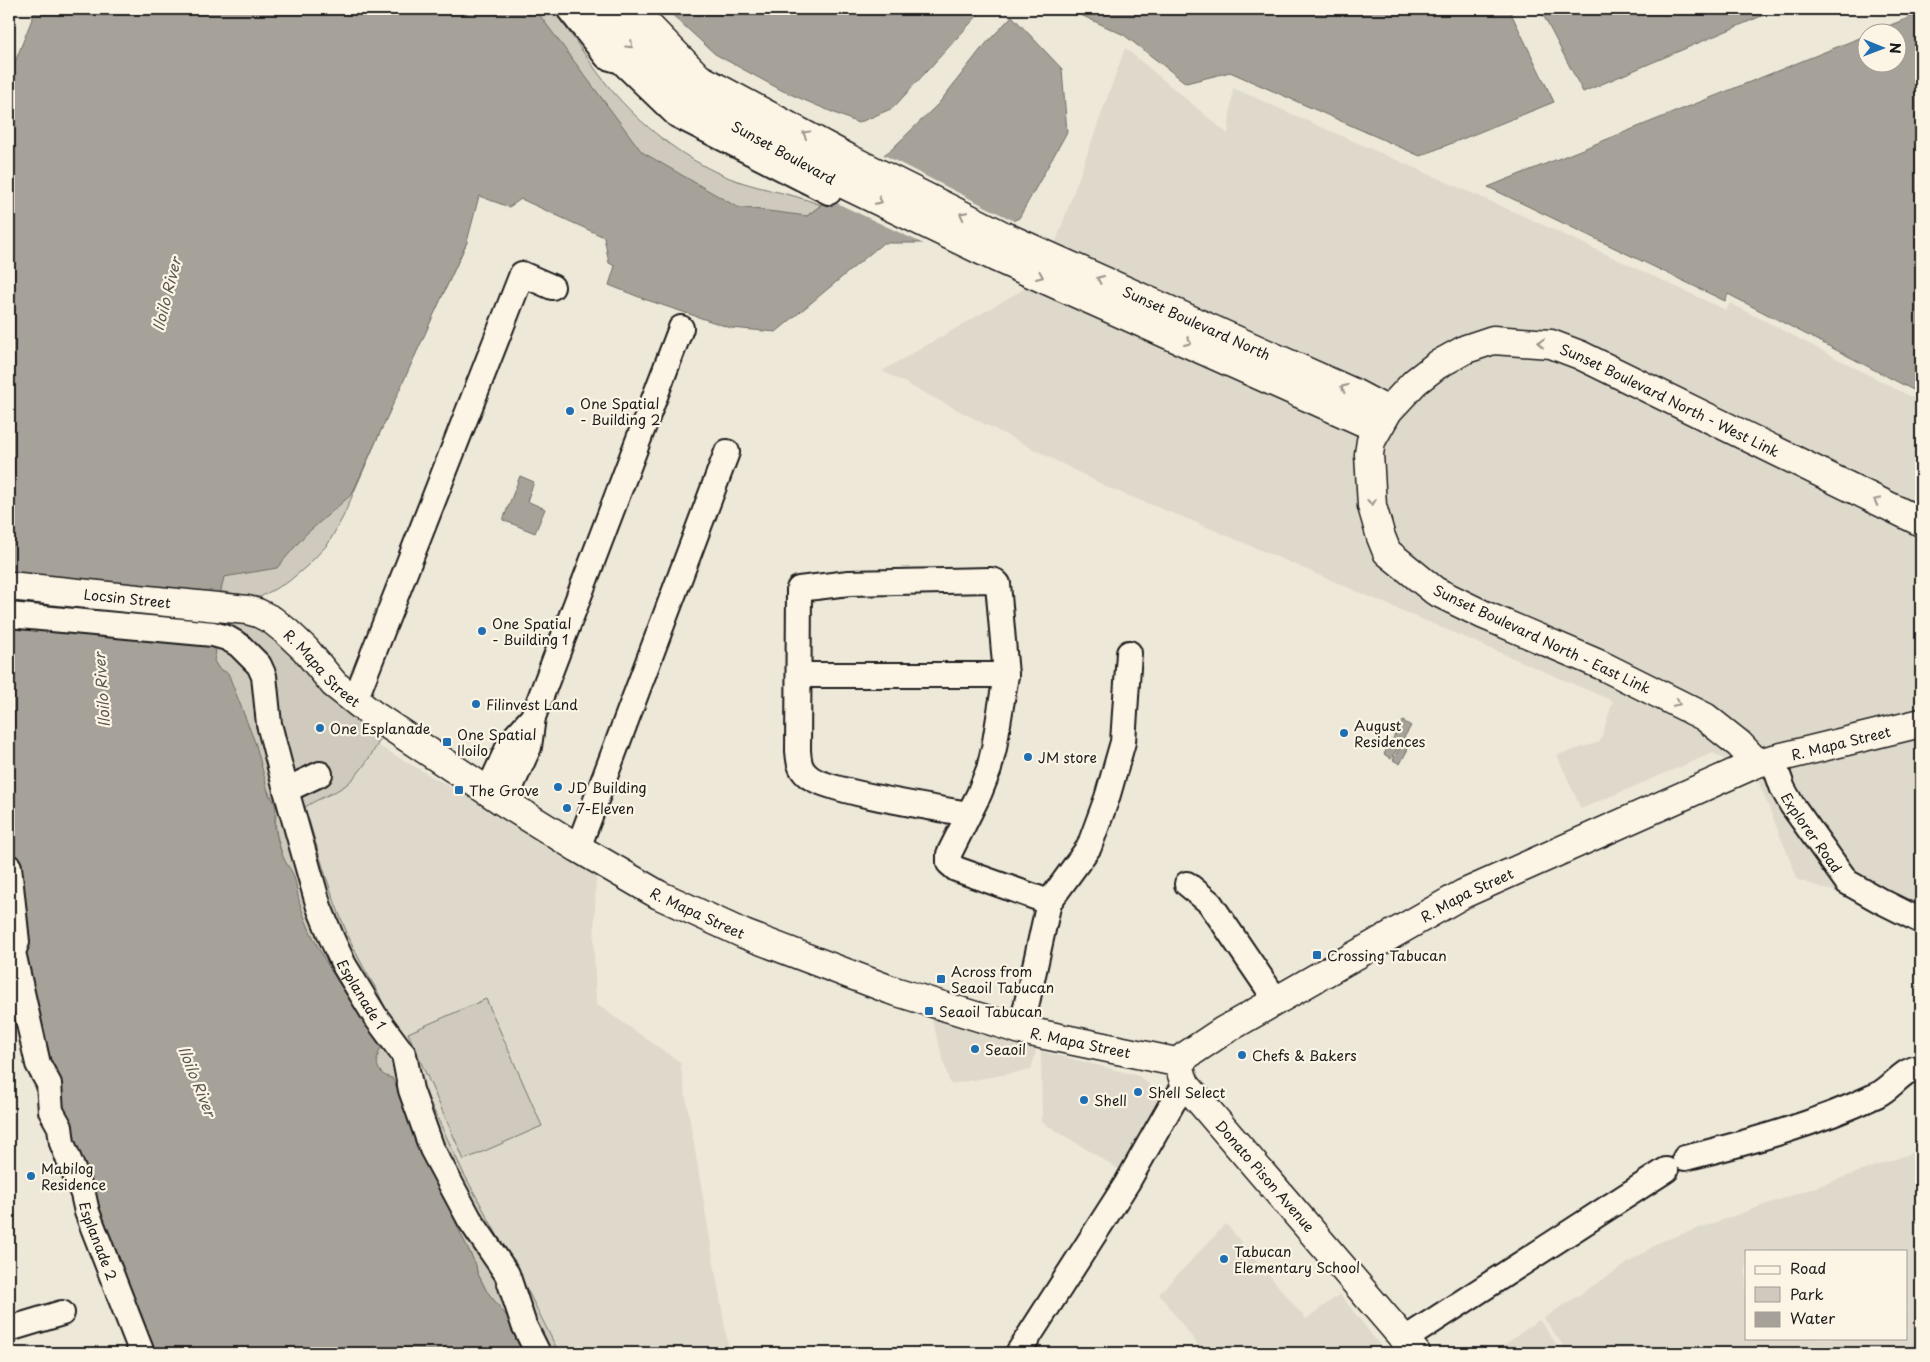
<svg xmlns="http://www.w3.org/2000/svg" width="1930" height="1362" font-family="'Playpen Sans',sans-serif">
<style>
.built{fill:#ded9cb;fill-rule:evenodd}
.green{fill:#cfcabd;stroke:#76736c}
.water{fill:#a7a299;stroke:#6f6c67}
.pier{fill:#eee8d9}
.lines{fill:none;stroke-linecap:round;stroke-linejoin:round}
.minor-casing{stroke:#1c1c1c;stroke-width:28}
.major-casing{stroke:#1c1c1c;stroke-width:31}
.minor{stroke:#fcf5e5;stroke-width:24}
.major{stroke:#fcf5e5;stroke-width:28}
.oneway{stroke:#97938b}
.poi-dot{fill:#1f6fb2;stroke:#fcf5e5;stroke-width:2}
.labels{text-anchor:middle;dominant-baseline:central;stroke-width:4.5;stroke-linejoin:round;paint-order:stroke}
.street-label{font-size:14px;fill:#1c1c1c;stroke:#fcf5e5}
.poi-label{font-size:14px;fill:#1c1c1c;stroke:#fcf5e5;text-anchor:start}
.water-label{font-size:15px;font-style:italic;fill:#5b5854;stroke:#fcf5e5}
</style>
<rect width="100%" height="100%" fill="#eee8d9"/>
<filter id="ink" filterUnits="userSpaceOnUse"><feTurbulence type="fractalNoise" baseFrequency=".02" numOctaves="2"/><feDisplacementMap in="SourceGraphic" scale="10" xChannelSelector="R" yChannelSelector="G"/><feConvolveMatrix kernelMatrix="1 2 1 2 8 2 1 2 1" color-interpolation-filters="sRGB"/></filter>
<g filter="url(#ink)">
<g class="built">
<polygon points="1125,48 1228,134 1233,88 1526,217 1726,310 1730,303 1921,402 1921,932 1836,892 1798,880 1757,778 1713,753 1581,809 1557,755 1600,742 1613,701 1195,522 1109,488 882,371 1043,278"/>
<polygon points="377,745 536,836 596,874 594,949 596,1004 680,1062 729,1351 727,1353 559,1353 530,1295 464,1174 377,990 357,956 341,922 324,871 305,807 322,796 344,786 356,776"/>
<polygon points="931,1016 1036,1050 1031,1070 950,1084"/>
<polygon points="1041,1051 1139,1076 1165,1099 1122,1171 1042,1122"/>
<path d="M 1921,1150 L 1921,1353 L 1722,1353 L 1701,1345 L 1692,1353 L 1568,1353 L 1544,1318 L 1660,1242 ZM 1746,1251 L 1906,1251 L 1906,1338 L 1746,1338 Z"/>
<polygon points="1226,1224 1306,1319 1340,1294 1386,1353 1204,1353 1159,1294"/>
<polygon points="1539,1320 1563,1353 1493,1353"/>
</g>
<g class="green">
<path d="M 509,9 L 551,9 C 571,32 586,58 605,82 C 634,119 674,152 716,172 C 750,189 787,191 821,205 L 807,216 L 741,220 L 641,157 Z"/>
<polygon points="467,242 395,398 343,517 328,544 307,566 288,582 260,597 195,588"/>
<path d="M 214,621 L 245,624 L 261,628 L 281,641 L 383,735 C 373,752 362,772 346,785 C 334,794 318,798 305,807 C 324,871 341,934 377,990 L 464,1174 L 530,1295 L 559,1353 L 510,1353 L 486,1290 L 477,1272 L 476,1267 L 314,976 L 277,836 C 274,823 278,812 273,799 L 186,658 L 212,645 Z"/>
<polygon points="486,999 542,1126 464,1160 408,1033"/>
</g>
<g class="water">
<path d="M 36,9 L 532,9 L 538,13 L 642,152 L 737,207 L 807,216 L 821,205 L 826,198 L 892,149 L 939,103 L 981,49 L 1012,16 L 1062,69 L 1067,132 L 1019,218 L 966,243 L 883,243 L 776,332 L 731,328 L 644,299 L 609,285 L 615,266 L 609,263 L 604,237 L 521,199 L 509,207 L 479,196 L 467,242 L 352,494 L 305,535 L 277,568 L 224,577 L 214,621 L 212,645 L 216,651 L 214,661 L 219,669 L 228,673 L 256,745 L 269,795 C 281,807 273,814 275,827 C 277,838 280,851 285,861 C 288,866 292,871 294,877 C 297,886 297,895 300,904 C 315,954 353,1003 381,1048 C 374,1060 376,1075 392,1078 L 414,1121 L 459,1230 L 476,1265 L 477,1272 L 486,1290 L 521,1334 L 531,1353 L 151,1353 L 68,1142 L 19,953 L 19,910 L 9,809 L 9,783 L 12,775 L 14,759 L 9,738 L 9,77 Z"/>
<polygon points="666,9 977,9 978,15 893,108 858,123 783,91 715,54"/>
<polygon points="1068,9 1509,9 1554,102 1420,156 1230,72 1186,83 1124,35"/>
<polygon points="1540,9 1778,9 1583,92"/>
<polygon points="1921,13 1921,394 1728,294 1725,301 1488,187 1867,35 1868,62 1898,62 1898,32 1873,32"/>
<polygon points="520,476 534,482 527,501 545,509 535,533 503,520"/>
<polygon points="1403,721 1411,726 1391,759 1384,754"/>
<polygon points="1403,741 1410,745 1400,764 1393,760"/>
</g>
<polygon class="pier" points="882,154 1016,222 967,246 928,246 826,198 828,193"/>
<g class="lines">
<g class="minor-casing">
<g id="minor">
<polyline points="569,9 607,57 621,61 677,115 829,192"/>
<path id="s1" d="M 9,615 L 213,634 L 227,638 L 239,645 L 259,665 L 264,676 L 269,724 L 286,790 L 319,907 L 332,939 L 344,965 L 375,1016 L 404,1055 L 411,1090 L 432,1149 L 470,1220 L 507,1274 L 524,1325 L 538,1353"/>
<polyline points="800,675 1006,675"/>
<polyline points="355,700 522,274 552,287"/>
<path id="s2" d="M 1772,758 L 1783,789 L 1792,805 L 1847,882 L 1879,900 L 1921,921"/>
<polyline points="286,790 320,774"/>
<polyline points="488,791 511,741 533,717"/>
<polyline points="504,802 529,747 533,717 681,328"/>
<path d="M 969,814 C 940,809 822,791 807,775 C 799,768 799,760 798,751 L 799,589 L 849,583 L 991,580 L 995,581 L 998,584 L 1006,675 L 994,748 L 989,769 L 979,794 L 949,854 L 949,863 L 956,869 L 1049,902"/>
<polyline points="578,848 727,452"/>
<path id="s3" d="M 9,867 L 17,942 L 13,952 L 38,1064 L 49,1084 L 51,1111 L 60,1127 L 62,1143 L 83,1194 L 87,1212 L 142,1353"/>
<polyline points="1187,884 1210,903 1276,1000"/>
<polyline points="1021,1030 1049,902 1089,847 1107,798 1123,742 1129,653"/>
<path d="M 1685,1158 C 1750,1142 1816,1124 1877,1095 C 1889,1089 1896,1079 1907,1072 C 1911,1070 1917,1068 1921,1067"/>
<polyline points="9,1329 62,1313"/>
<polyline points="1405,1339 1666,1170"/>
<polyline points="1018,1353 1127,1183 1173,1102 1186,1085"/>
</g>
</g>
<g class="major-casing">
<g id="major">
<path id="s4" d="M 597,9 L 601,16 L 683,97 L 835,180 L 995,257 L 1377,428"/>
<path id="s5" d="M 632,9 L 699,78 L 848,158 L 1006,237 L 1354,393 L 1388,411"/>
<path id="s6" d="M 9,586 L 247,610 L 258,613 L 272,620 L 287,632 L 305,649 L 334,684 L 372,714 L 504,802 L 578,848 L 659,895 L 744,934 L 891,990 L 1021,1030 L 1181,1063"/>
<path id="s7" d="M 1757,763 L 1739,744 L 1705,717 L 1601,665 L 1484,615 L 1435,591 L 1387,552 L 1381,537 L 1372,506 L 1369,454 L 1371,441 L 1388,411 L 1415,382 L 1437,365 L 1466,349 L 1493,340 L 1551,344 L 1580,355 L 1921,522"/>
<path id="s8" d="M 1416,1353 L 1186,1085 C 1181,1074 1178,1067 1184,1057 L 1223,1031 L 1463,894 L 1757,763 L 1921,723"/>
</g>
</g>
<use href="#minor" class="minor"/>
<use href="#major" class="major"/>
</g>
<defs><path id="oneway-chevron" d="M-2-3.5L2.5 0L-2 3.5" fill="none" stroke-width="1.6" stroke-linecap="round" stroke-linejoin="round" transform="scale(1.25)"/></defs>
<g class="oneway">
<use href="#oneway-chevron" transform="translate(630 45) rotate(44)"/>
<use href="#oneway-chevron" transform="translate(806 134) rotate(-151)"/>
<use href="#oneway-chevron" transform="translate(879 201) rotate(26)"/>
<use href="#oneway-chevron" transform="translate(963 215) rotate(-153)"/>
<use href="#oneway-chevron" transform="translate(1040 276) rotate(24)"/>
<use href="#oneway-chevron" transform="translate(1100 279) rotate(-156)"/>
<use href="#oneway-chevron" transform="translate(1188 342) rotate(24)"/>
<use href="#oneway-chevron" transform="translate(1541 343) rotate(-174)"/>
<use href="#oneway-chevron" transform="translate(1344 388) rotate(-156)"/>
<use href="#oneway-chevron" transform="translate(1877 501) rotate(-154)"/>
<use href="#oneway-chevron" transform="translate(1372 502) rotate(83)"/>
<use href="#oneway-chevron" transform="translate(1677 703) rotate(26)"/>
</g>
</g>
<g class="poi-dot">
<circle cx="570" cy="411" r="5"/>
<circle cx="482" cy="631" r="5"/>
<circle cx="476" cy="704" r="5"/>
<circle cx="320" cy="728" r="5"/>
<circle cx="1344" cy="733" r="5"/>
<rect x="442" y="737" width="10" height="10" rx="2.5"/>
<circle cx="1028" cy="757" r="5"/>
<circle cx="558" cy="787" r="5"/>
<rect x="454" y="785" width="10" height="10" rx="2.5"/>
<circle cx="567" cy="808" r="5"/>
<rect x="1312" y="950" width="10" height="10" rx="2.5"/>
<rect x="936" y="974" width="10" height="10" rx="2.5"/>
<rect x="924" y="1006" width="10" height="10" rx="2.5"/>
<circle cx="975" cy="1049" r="5"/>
<circle cx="1242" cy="1055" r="5"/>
<circle cx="1138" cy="1092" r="5"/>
<circle cx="1084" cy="1100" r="5"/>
<circle cx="31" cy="1176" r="5"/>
<circle cx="1224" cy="1259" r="5"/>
</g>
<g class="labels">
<g class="street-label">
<text stroke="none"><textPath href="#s4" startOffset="238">Sunset Boulevard</textPath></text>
<text stroke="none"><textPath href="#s5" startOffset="651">Sunset Boulevard North</textPath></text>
<text stroke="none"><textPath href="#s7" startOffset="896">Sunset Boulevard North - West Link</textPath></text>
<text stroke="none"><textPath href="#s6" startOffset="119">Locsin Street</textPath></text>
<text transform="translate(1542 639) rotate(25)">Sunset Boulevard North - East Link</text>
<text stroke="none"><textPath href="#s6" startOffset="336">R. Mapa Street</textPath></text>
<text stroke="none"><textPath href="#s8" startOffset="1114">R. Mapa Street</textPath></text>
<text stroke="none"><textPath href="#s2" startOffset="85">Explorer Road</textPath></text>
<text stroke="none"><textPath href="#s8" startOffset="709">R. Mapa Street</textPath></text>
<text stroke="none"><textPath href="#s6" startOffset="786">R. Mapa Street</textPath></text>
<text stroke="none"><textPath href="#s1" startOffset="609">Esplanade 1</textPath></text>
<text stroke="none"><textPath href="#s6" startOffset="1191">R. Mapa Street</textPath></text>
<text transform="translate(1265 1176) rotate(49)">Donato Pison Avenue</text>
<text stroke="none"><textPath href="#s3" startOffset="390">Esplanade 2</textPath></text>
</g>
<g class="poi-label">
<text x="580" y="403">One Spatial<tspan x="580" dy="16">- Building 2</tspan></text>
<text x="492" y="623">One Spatial<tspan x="492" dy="16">- Building 1</tspan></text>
<text x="486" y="704">Filinvest Land</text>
<text x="1354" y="725">August<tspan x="1354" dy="16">Residences</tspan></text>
<text x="330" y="728">One Esplanade</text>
<text x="457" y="734">One Spatial<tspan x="457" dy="16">Iloilo</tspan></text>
<text x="1038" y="757">JM store</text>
<text x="568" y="787">JD Building</text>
<text x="469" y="790">The Grove</text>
<text x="577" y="808">7-Eleven</text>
<text x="1327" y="955">Crossing Tabucan</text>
<text x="951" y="971">Across from<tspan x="951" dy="16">Seaoil Tabucan</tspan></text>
<text x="939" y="1011">Seaoil Tabucan</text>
<text x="985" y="1049">Seaoil</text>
<text x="1252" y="1055">Chefs &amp; Bakers</text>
<text x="1148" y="1092">Shell Select</text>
<text x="1094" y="1100">Shell</text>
<text x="41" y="1168">Mabilog<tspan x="41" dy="16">Residence</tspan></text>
<text x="1234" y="1251">Tabucan<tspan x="1234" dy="16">Elementary School</tspan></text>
</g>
<g class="water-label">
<text transform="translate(166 294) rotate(-76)">Iloilo River</text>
<text transform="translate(101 690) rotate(-94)">Iloilo River</text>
<text transform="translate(198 1081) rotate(68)">Iloilo River</text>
</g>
</g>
<rect width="1930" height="1362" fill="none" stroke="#fcf5e5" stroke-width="30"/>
<rect x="15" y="15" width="1900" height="1332" fill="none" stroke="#1c1c1c" stroke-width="2" filter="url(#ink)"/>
<rect x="1745" y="1250" width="162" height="90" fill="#fcf5e5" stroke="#a29e95"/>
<rect x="1755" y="1266" width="25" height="8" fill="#fcf5e5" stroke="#a29e95"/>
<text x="1790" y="1274" font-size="15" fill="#1c1c1c">Road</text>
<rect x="1755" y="1287" width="25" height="15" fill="#cfcabd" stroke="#a29e95"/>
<text x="1790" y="1300" font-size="15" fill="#1c1c1c">Park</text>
<rect x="1755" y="1312" width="25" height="15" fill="#a7a299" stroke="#a29e95"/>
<text x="1790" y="1324" font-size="15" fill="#1c1c1c">Water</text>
<g transform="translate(1882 48) rotate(91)"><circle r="24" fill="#fcf5e5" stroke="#a29e95"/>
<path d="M0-4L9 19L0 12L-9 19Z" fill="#1f6fb2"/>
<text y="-8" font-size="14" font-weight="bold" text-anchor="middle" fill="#1c1c1c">N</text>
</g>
</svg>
